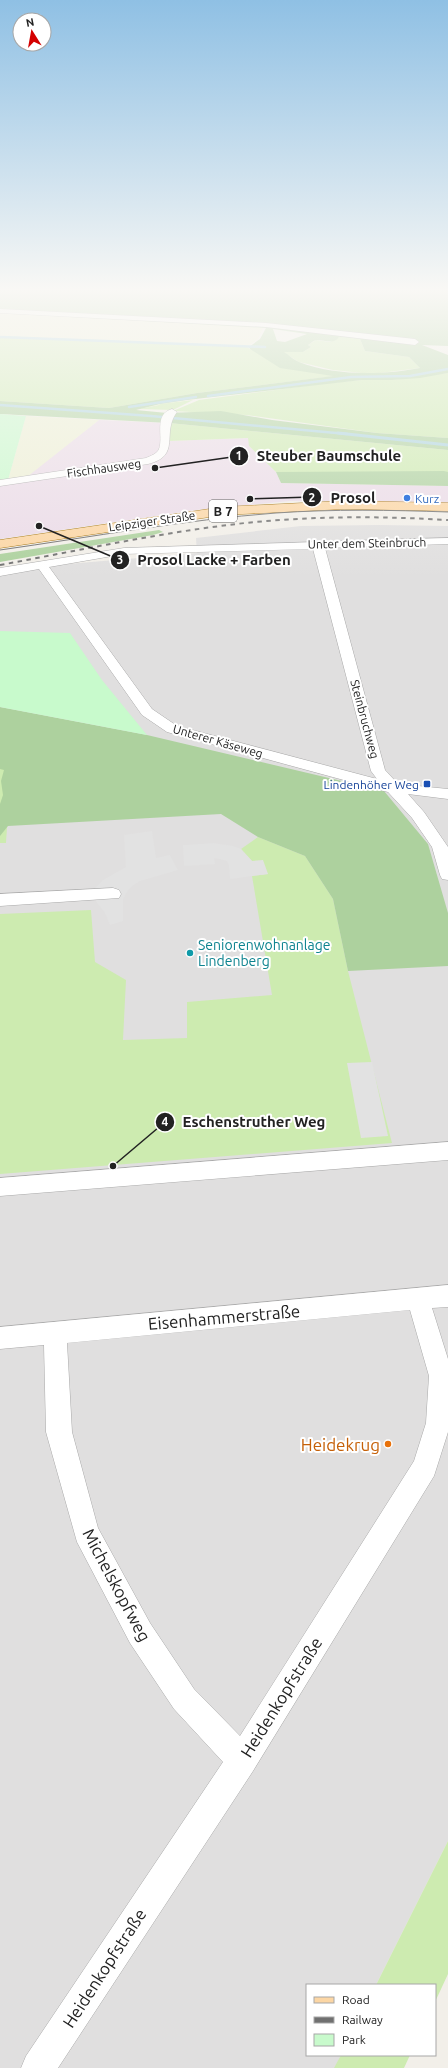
<svg xmlns="http://www.w3.org/2000/svg" width="448" height="2068" font-family="Ubuntu,sans-serif">
<style>
.residential{fill:#e0dfdf}
.industrial{fill:#ebdbe8}
.farmland{fill:#eef0d5}
.grass{fill:#cdebb0}
.forest{fill:#add19e;fill-rule:evenodd}
.park{fill:#c8facc}
.parking{fill:#e2e2e2}
.lines{fill:none;stroke-linecap:round;stroke-linejoin:round}
.stream-far1{stroke:#aad3df;stroke-width:2.5}
.stream{stroke:#aad3df;stroke-width:3}
.minor-casing{stroke:#a9a9a9;stroke-width:1}
.primary-casing{stroke:#a06b00;stroke-width:1}
.minor{fill:#fff;fill-rule:evenodd}
.primary{fill:#fcd6a4;fill-rule:evenodd}
.tram{stroke:#707070;stroke-width:1}
.rail{stroke:#707070;stroke-width:2;stroke-dasharray:4.5 4.5;stroke-linecap:butt}
.shop-dot{fill:#3f7fe0;stroke:#fff;stroke-width:1.5}
.transit-dot{fill:#1a4fb4;stroke:#fff;stroke-width:1.5}
.culture-dot{fill:#0f9aa8;stroke:#fff;stroke-width:1.5}
.food-dot{fill:#e8710a;stroke:#fff;stroke-width:1.5}
.labels{text-anchor:middle;dominant-baseline:central;stroke-width:4;stroke-linejoin:round;paint-order:stroke}
.far-street-label{font-size:12px;fill:#222;stroke:#fff}
.far-shop-label{font-size:12px;fill:#366cbe;stroke:#fff;text-anchor:start}
.far-transit-label{font-size:12px;fill:#164399;stroke:#fff;text-anchor:end}
.shield{fill:#fff;stroke:#646464;stroke-width:1}
.shield-label{font-size:13px;font-weight:bold;fill:#222}
.culture-label{font-size:14px;fill:#0d838f;stroke:#fff;text-anchor:start}
.near-street-label{font-size:17px;fill:#222;stroke:#fff}
.near-food-label{font-size:17px;fill:#c56008;stroke:#fff;text-anchor:end}
.leader{fill:none;stroke:#222;stroke-width:1.5}
.callout-dot{fill:#222;stroke:#fff;stroke-width:1.5}
.mark-label{font-size:12px;text-anchor:middle;font-weight:bold;fill:#fff}
.callout-label{font-size:15px;text-anchor:middle;font-weight:bold;fill:#222;stroke:#fff;stroke-width:4;stroke-linejoin:round;paint-order:stroke}
</style>
<rect width="100%" height="100%" fill="#f2efe9"/>
<polygon class="residential" points="378,525 448,526 448,1841 376,1985 307,1985 307,2055 341,2055 335,2068 0,2068 0,576 56,565 197,553 196,538 301,526"/>
<polygon class="industrial" points="99,420 169,423 169,441 249,438 249,446 276,472 281,483 448,486 448,503 290,501 196,510 0,539 0,480 27,476"/>
<g class="farmland">
<polygon points="0,313 249,326 263,328 258,339 248,346 0,336"/>
<polygon points="26,416 99,420 27,477 8,480"/>
</g>
<g class="grass">
<polygon points="0,336 248,346 247,347 250,349 335,376 197,393 109,408 0,401"/>
<polygon points="339,337 360,339 365,351 409,357 420,368 372,374 333,370 299,362 283,352 303,352 311,347 308,345 316,340 330,342"/>
<polygon points="448,373 448,438 377,433 246,415 173,411 199,400 329,383 362,380 392,380"/>
<polygon points="193,400 173,410 139,409 159,405 160,404"/>
<polygon points="169,423 448,450 448,472 276,472 249,446 248,438 169,441"/>
<polygon points="0,754 12,754 6,843 0,843"/>
<polygon points="258,837 305,856 333,899 348,971 392,1143 0,1174 0,914 91,910 95,962 126,980 123,1040 187,1038 187,1002 272,995 252,876 268,874 252,861 241,849"/>
<polygon points="448,1841 448,1974 435,2002 435,1985 376,1985"/>
<polygon points="341,2055 410,2055 404,2068 334,2068"/>
</g>
<g class="forest">
<path d="M 0,290 L 448,290 L 448,346 L 422,345 L 448,355 L 448,373 L 420,378 L 392,380 L 362,380 L 187,400 L 160,404 L 136,410 L 167,413 L 221,411 L 272,420 L 377,433 L 448,438 L 448,450 L 169,423 L 0,414 L 0,401 L 109,408 L 197,393 L 333,376 L 280,368 L 250,349 L 249,347 L 260,339 L 266,328 L 0,313 ZM 273,329 L 307,334 L 285,342 L 277,341 ZM 339,337 L 360,339 L 365,351 L 409,357 L 420,368 C 384,375 334,376 299,362 C 294,360 289,355 284,352 L 303,352 L 311,347 L 308,345 C 311,343 314,340 317,340 C 325,340 334,345 339,337 Z"/>
<polygon points="444,471 448,472 448,486 281,483 276,472"/>
<polygon points="159,530 163,532 153,535 0,562 0,554"/>
<polygon points="0,707 147,735 384,791 428,844 448,913 448,966 348,971 333,899 305,856 258,837 221,814 8,826 0,836 0,804 3,795 1,781 4,770 0,769"/>
</g>
<g class="park">
<polygon points="0,414 26,416 8,480 0,480"/>
<polygon points="0,631 70,633 102,680 147,735 0,707"/>
</g>
<g class="parking">
<polygon points="152,831 156,858 170,855 178,870 140,881 132,886 127,892 123,899 123,921 110,925 105,913 97,903 92,891 103,880 126,867 124,835"/>
<polygon points="213,843 233,846 241,849 252,861 263,860 268,874 230,879 229,865 227,861 220,859 214,858 215,864 184,866 183,845"/>
<polygon points="372,1062 388,1136 361,1138 347,1063"/>
</g>
<g class="lines">
<g class="stream-far1">
<polyline points="0,337 265,347"/>
<polyline points="208,396 351,377 410,376 448,369"/>
<polyline points="0,405 151,416 347,434"/>
<polyline points="129,407 196,397"/>
</g>
<polyline class="stream" points="338,433 448,445"/>
<g class="minor-casing">
<g id="minor">
<polygon points="0,309 266,323 415,339 419,342 415,345 266,327 0,313"/>
<path d="M 172,409 L 177,412 C 161,433 182,456 148,464 L 0,486 L 0,480 L 146,458 C 150,456 157,454 159,449 C 164,437 153,414 172,409 Z"/>
<path d="M 448,538 L 448,544 L 325,548 L 385,770 L 398,784 L 448,789 L 448,799 L 408,794 L 424,812 L 448,847 L 448,880 L 442,879 L 440,875 L 432,847 L 412,818 L 388,792 L 167,732 L 142,715 L 39,569 L 0,576 L 0,568 L 124,548 ZM 313,549 L 371,771 L 377,779 L 177,726 L 152,709 L 49,567 L 124,554 Z"/>
<polygon points="113,888 119,890 121,894 119,898 0,906 0,894"/>
<polygon points="448,1142 448,1160 0,1196 0,1178"/>
<path d="M 448,1285 L 448,1307 L 432,1308 L 448,1359 L 448,1432 L 434,1476 L 253,1771 L 58,2068 L 21,2068 L 26,2056 L 223,1762 L 174,1709 L 130,1643 L 77,1542 L 46,1432 L 44,1345 L 0,1349 L 0,1327 ZM 410,1310 L 429,1376 L 426,1423 L 414,1461 L 240,1736 L 194,1689 L 150,1623 L 98,1528 L 72,1432 L 67,1343 Z"/>
</g>
</g>
<g class="primary-casing">
<polygon id="primary" points="344,501 448,503 448,511 344,509 223,515 0,548 0,540 223,507"/>
</g>
<use href="#minor" class="minor"/>
<use href="#primary" class="primary"/>
<path class="tram" d="M 0,550 C 92,537 183,520 276,513 C 333,509 391,510 448,512"/>
<path class="rail" d="M 0,565 C 81,550 163,532 245,523 C 313,516 380,516 448,520"/>
</g>
<linearGradient id="sky" x2="0" y2="1"><stop stop-color="#8fc0e4"/><stop offset="0.5" stop-color="#f9f8f5"/><stop offset="1" stop-color="#f9f8f5" stop-opacity="0"/></linearGradient>
<rect width="448" height="579" fill="url(#sky)"/>
<circle class="shop-dot" cx="407" cy="498" r="4"/>
<rect class="transit-dot" x="423" y="780" width="8" height="8" rx="2"/>
<circle class="culture-dot" cx="190" cy="953" r="4"/>
<circle class="food-dot" cx="388" cy="1444" r="4"/>
<g class="labels">
<g class="far-street-label">
<text transform="translate(104 468) rotate(-8)">Fischhausweg</text>
<text transform="translate(152 521) rotate(-8)">Leipziger Straße</text>
<text transform="translate(367 543) rotate(-1)">Unter dem Steinbruch</text>
<text transform="translate(365 719) rotate(75)">Steinbruchweg</text>
<text transform="translate(218 741) rotate(16)">Unterer Käseweg</text>
</g>
<g class="far-shop-label">
<text x="415" y="498">Kurz</text>
</g>
<g class="far-transit-label">
<text x="419" y="784">Lindenhöher Weg</text>
</g>
<rect class="shield" x="209" y="500" width="28" height="22" rx="3"/>
<g class="shield-label">
<text x="223" y="511">B 7</text>
</g>
<g class="culture-label">
<text x="198" y="945">Seniorenwohnanlage<tspan x="198" dy="16">Lindenberg</tspan></text>
</g>
<g class="near-street-label">
<text transform="translate(224 1317) rotate(-5)">Eisenhammerstraße</text>
<text transform="translate(117 1585) rotate(62)">Michelskopfweg</text>
<text transform="translate(281 1697) rotate(-58)">Heidenkopfstraße</text>
<text transform="translate(104 1968) rotate(-57)">Heidenkopfstraße</text>
</g>
<g class="near-food-label">
<text x="380" y="1444">Heidekrug</text>
</g>
</g>
<path class="leader" d="M155 468L239 456M250 499L312 497M39 526L120 560M113 1166L165 1122"/>
<g class="callout-dot">
<circle cx="155" cy="468" r="4"/>
<circle cx="250" cy="499" r="4"/>
<circle cx="39" cy="526" r="4"/>
<circle cx="113" cy="1166" r="4"/>
<circle cx="239" cy="456" r="10"/>
<circle cx="312" cy="497" r="10"/>
<circle cx="120" cy="560" r="10"/>
<circle cx="165" cy="1122" r="10"/>
</g>
<g class="mark-label">
<text x="239" y="460">1</text>
<text x="312" y="502">2</text>
<text x="120" y="564">3</text>
<text x="165" y="1126">4</text>
</g>
<g class="callout-label">
<text x="329" y="461">Steuber Baumschule</text>
<text x="353" y="503">Prosol</text>
<text x="214" y="565">Prosol Lacke + Farben</text>
<text x="254" y="1127">Eschenstruther Weg</text>
</g>
<rect x="306" y="1984" width="130" height="72" fill="#ffffff" stroke="#a7a7a7"/>
<rect x="314" y="1997" width="20" height="6" fill="#fcd6a4" stroke="#a7a7a7"/>
<text x="342" y="2004" font-size="12" fill="#222222">Road</text>
<rect x="314" y="2017" width="20" height="6" fill="#707070" stroke="#a7a7a7"/>
<text x="342" y="2024" font-size="12" fill="#222222">Railway</text>
<rect x="314" y="2034" width="20" height="12" fill="#c8facc" stroke="#a7a7a7"/>
<text x="342" y="2044" font-size="12" fill="#222222">Park</text>
<g transform="translate(32 32) rotate(349)"><circle r="19" fill="#ffffff" stroke="#a7a7a7"/>
<path d="M0-3L7 15L0 10L-7 15Z" fill="#d40000"/>
<text y="-6" font-size="11" font-weight="bold" text-anchor="middle" fill="#222222">N</text>
</g>
</svg>
